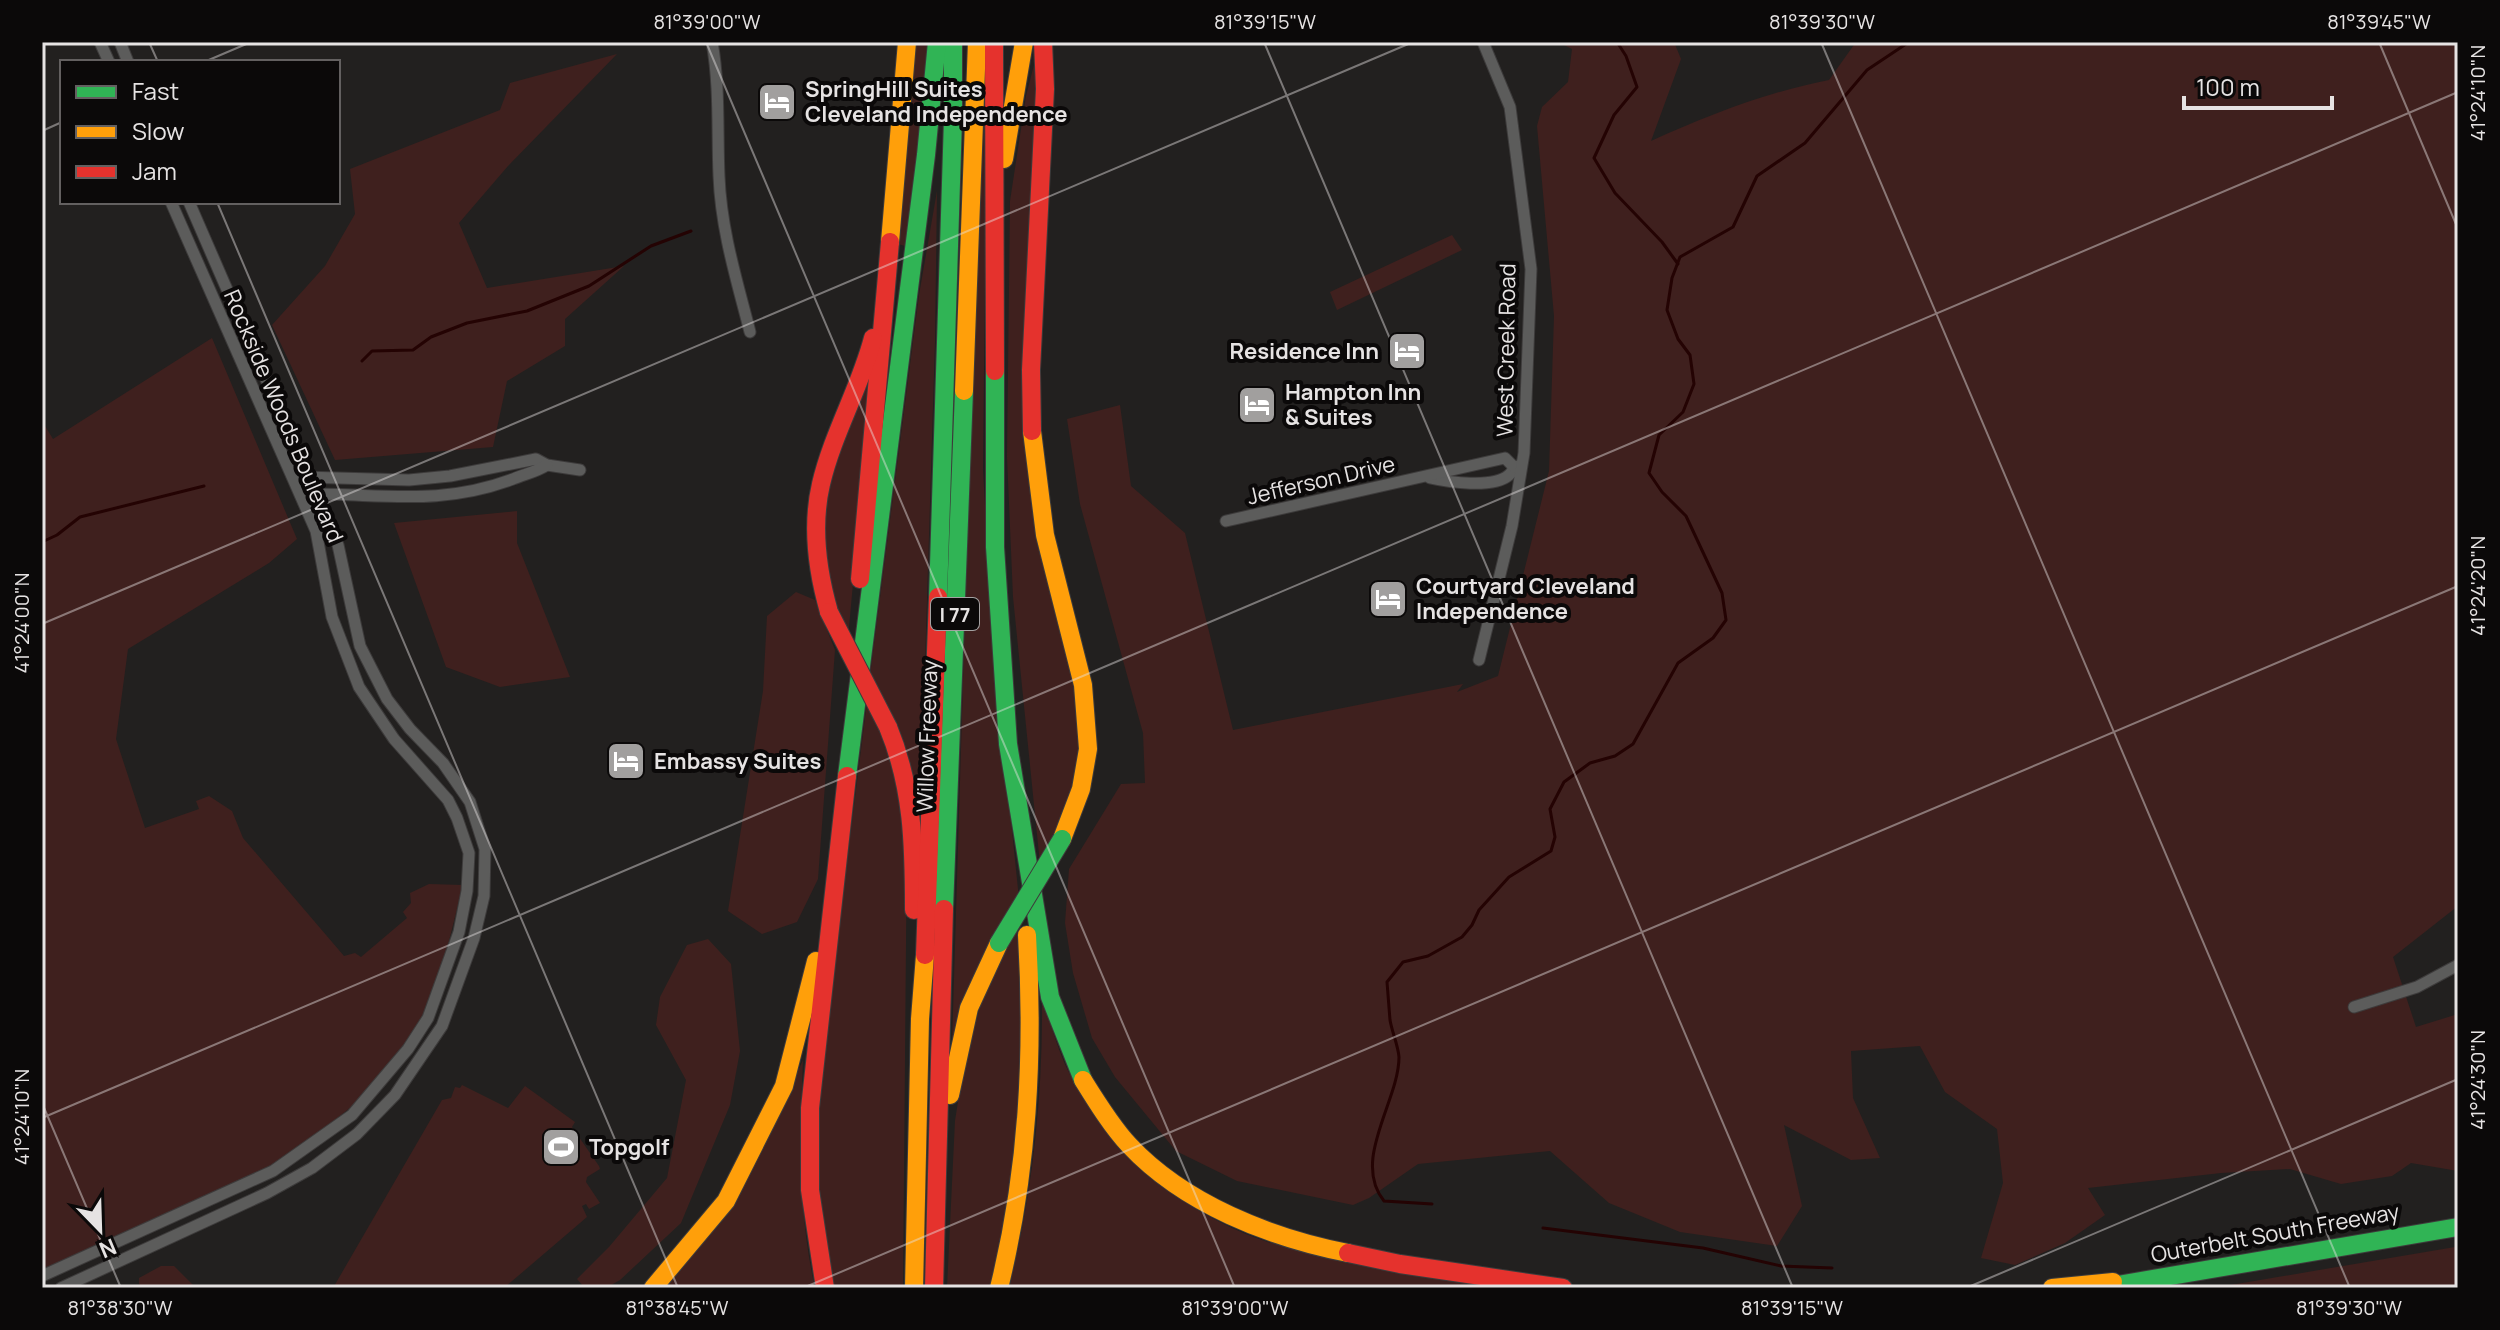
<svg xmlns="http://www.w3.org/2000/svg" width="2500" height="1330" font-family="Manrope,sans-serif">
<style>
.green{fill:#3f201e}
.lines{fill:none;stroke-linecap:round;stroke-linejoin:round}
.stream{stroke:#240303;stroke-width:3}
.street-casing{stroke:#3d3b3b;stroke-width:13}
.fast-casing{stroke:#3d3b3b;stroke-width:20}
.slow-casing{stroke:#3d3b3b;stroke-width:20}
.jam-casing{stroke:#3d3b3b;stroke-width:20}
.street{stroke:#5c5c5b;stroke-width:11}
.fast{stroke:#30b455;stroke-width:18}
.slow{stroke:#ff9f0a;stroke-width:18}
.jam{stroke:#e5322d;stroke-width:18}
.fast-bridge-casing{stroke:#3d3b3b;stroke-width:20;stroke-linecap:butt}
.jam-bridge-casing{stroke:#3d3b3b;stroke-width:20;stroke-linecap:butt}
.fast-bridge{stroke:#30b455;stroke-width:18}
.jam-bridge{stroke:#e5322d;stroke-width:18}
.ticks{fill:none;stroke:#e6e3e3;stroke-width:2;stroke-opacity:0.45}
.labels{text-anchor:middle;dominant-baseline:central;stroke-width:8;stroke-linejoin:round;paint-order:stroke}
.shield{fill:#0b0909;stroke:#a4a2a2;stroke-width:2}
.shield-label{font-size:20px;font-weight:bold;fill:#e6e3e3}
.poi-label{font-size:22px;font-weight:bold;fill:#e6e3e3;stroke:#0b0909;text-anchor:start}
.street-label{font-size:22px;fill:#e6e3e3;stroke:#0b0909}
.neatline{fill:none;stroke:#e6e3e3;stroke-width:3}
.ticks-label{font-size:20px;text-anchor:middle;fill:#e6e3e3}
</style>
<rect width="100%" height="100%" fill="#22201f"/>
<g class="green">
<polygon points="914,42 927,42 919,138 905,246 898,244"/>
<path d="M 1558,42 L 1674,42 L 1681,59 L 1651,141 C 1709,115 1767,92 1829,80 L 1856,42 L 2458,42 L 2458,906 L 2393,957 L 2416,1027 L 2458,1014 L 2458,1171 L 2411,1163 L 2392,1176 L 2341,1184 L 2290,1169 L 2221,1173 L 2088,1188 L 2105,1215 L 2065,1243 L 2015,1265 L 1981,1258 L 2003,1183 L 1997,1129 L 1945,1092 L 1920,1046 L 1851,1051 L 1853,1098 L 1880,1158 L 1851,1160 L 1784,1125 L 1802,1206 L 1777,1246 L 1680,1232 L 1609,1203 L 1550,1151 L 1418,1164 L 1369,1198 L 1353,1205 L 1237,1181 L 1176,1151 L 1115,1077 L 1092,1038 L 1073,973 L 1065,923 L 1069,869 L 1121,784 L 1145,783 L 1143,733 L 1080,504 L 1067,419 L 1120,405 L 1131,486 L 1185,533 L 1233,730 L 1463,684 L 1457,692 L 1498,676 L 1549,471 L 1554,316 L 1537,126 L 1542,107 L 1568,82 L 1572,49 Z"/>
<polygon points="617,54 508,166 459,223 487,288 624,266 565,319 565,346 507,381 493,447 335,460 272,325 325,266 355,214 350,169 500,110 510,83"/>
<polygon points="1036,57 1026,407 1074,678 1081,758 1067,815 1040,864 1013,597 1007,457 1010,201 1026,96"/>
<polygon points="987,76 983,470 993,643 1019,899 952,1044 977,223"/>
<polygon points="937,191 935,341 920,826 870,676 919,295"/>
<polygon points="1452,235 1462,250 1337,310 1330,292"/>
<polygon points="212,338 297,539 269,563 128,649 116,739 145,828 199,809 196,801 209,796 232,811 243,838 344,956 355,953 361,957 407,918 403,912 411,903 410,893 429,884 463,885 442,969 426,1013 411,1038 368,1093 290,1157 42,1270 42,421 53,439"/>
<polygon points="872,375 848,638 836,612 821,542 832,464"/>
<polygon points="517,511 517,543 570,677 500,687 446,667 394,523"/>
<polygon points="796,592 815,600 835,650 818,879 797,922 762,934 728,911 763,691 767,616"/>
<polygon points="867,702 895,754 907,826 903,1288 833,1288 816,1186 822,1061"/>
<polygon points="1020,927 1025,993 1017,1184 993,1288 947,1288 955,1121 962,1076 987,978"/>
<polygon points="708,939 731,964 740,1051 730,1105 681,1223 620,1280 606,1288 585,1288 577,1279 609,1247 667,1178 686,1080 656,1025 660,997 687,945"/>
<path d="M 1042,996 C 1051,1025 1059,1056 1074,1082 C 1115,1156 1182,1212 1262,1240 C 1294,1251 1329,1256 1363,1262 C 1411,1271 1460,1279 1508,1288 L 1009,1288 C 1033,1191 1043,1096 1042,996 Z"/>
<path d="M 803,1060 C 800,1137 798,1212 815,1288 L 664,1288 L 758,1156 Z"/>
<polygon points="462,1085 508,1108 525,1086 575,1122 572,1127 599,1166 600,1169 587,1177 586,1182 600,1203 589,1209 586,1204 582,1206 587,1217 504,1288 333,1288 442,1100 451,1098 455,1087 460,1088"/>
<polygon points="2455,1247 2458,1248 2458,1286 2453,1288 2213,1288"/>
<polygon points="161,1266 174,1266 196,1288 144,1288 139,1284 139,1278"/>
</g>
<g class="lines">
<g class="stream">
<polyline points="1617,42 1626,56 1637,87 1614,115 1594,158 1615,193 1662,242 1678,264"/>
<polyline points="362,361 372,351 413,350 431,337 467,323 527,311 589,286 651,246 691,231"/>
<polyline points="42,542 57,535 80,517 204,486"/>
<path d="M 1432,1204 L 1384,1201 C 1351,1160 1399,1101 1399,1057 C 1398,1045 1392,1032 1390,1020 C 1389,1008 1388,995 1387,982 L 1403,962 L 1428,956 L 1462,937 L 1472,925 L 1479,910 L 1509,877 L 1551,851 L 1555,837 L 1550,809 L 1564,782 L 1590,763 L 1615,756 L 1633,744 L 1678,663 L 1713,638 L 1726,620 L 1722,593 L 1686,516 L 1662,492 L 1649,473 L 1659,435 L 1683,412 L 1694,384 L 1690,355 L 1678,339 L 1667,310 L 1672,278 L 1680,257 L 1733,227 L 1757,176 L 1805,143 L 1867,70 L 1909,42"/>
<polyline points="1543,1228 1703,1248 1781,1266 1832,1268"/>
</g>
<g class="street-casing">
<g id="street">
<polyline points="100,42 109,62"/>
<polyline points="120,42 128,62"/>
<path d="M 712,42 C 720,87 717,131 719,176 C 721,230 737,281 750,332"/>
<polyline points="302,477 409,480 450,476 536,459 547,465 580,470"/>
<path d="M 1430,478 C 1448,482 1493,489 1509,475 C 1512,472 1514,468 1518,466"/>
<path d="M 312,494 C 385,494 441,506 513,479 C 525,474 536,472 547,465"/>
<polyline points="1226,521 1505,458 1514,467"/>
<polyline points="1479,660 1512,526 1524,453 1531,269 1510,107 1483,42"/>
<polyline points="2354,1007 2417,987 2458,965"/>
<polyline points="42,1276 273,1171 352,1115 408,1049 428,1018 459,932 467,891 469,853 457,818 448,800 394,739 359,687 332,617 316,531 171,202"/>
<polyline points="61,1288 267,1193 312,1168 357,1134 395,1095 442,1026 474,938 484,896 485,849 470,802 443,763 410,729 387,699 360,646 338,545 189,202"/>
</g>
</g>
<g class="fast-casing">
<g id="fast">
<polyline points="995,371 995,547 1008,744 1050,997 1083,1080"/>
<polyline points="938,597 953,119 953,42"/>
<polyline points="847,776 926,155 937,42"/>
<polyline points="944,909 964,391"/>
<polyline points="2100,1288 2458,1227"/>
</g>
</g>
<g class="slow-casing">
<g id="slow">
<polyline points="1004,159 1024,42"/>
<polyline points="890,242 907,42"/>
<polyline points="964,391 977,42"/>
<polyline points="1032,431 1045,535 1083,685 1088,749 1081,789 1062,839"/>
<path d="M 1083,1080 C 1096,1101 1112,1127 1129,1145 C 1184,1204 1271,1238 1348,1253"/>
<polyline points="950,1095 969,1008 999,943"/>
<polyline points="653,1288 726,1201 784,1086 816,961"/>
<polyline points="914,1288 920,1019 925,955"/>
<path d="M 999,1288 C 1028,1171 1034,1055 1027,935"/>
<polyline points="2052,1288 2113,1282"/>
</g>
</g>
<g class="jam-casing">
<g id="jam">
<polyline points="994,42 995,371"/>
<polyline points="1032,431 1031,370 1045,89 1043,42"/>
<polyline points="860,579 890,242"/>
<path d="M 829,612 C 817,570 811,527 821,484 C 833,433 860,388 873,338"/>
<path d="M 888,727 C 913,787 914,846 914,910"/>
<polyline points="925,955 938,597"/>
<polyline points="1348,1253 1400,1264 1563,1288"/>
<polyline points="825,1288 810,1190 810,1108 847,776"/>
<polyline points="934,1288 944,909"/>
</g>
</g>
<use href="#street" class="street"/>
<use href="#fast" class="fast"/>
<use href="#slow" class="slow"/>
<use href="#jam" class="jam"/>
<g class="fast-bridge-casing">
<polyline id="fast-bridge" points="999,943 1062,839"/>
</g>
<g class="jam-bridge-casing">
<polyline id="jam-bridge" points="829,612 888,727"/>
</g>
<use href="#fast-bridge" class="fast-bridge"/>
<use href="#jam-bridge" class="jam-bridge"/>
</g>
<path class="ticks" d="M 149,42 L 158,62M 706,42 L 1235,1288M 1264,42 L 1793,1288M 1821,42 L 2350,1288M 2379,42 L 2458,229M 204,62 L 251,42M 42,131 L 62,122M 217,202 L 678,1288M 42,624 L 1413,42M 42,1103 L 121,1288M 42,1118 L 2458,92M 803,1288 L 2458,586M 1966,1288 L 2458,1079"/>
<defs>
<g id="hotel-square" transform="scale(2)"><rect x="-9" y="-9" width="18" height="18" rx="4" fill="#a19f9e" stroke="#0b0909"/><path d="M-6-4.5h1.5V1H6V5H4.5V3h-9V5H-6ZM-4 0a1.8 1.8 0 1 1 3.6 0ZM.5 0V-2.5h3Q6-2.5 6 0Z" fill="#fff"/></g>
<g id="stadium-square" transform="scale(2)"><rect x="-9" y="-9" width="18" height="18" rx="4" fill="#a19f9e" stroke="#0b0909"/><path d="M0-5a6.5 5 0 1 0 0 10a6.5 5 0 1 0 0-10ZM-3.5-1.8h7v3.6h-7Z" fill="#fff"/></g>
</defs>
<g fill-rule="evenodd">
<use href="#hotel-square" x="777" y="102"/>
<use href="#hotel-square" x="1407" y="351"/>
<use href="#hotel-square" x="1257" y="405"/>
<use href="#hotel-square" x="1388" y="599"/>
<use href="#hotel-square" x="626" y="761"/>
<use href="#stadium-square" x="561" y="1147"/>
</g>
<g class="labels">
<rect class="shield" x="931" y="598" width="48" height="32" rx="6"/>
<g class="shield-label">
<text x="955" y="614">I 77</text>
</g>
<g class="poi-label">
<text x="805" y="89">SpringHill Suites<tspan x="805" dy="25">Cleveland Independence</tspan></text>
<text x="1379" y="351" text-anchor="end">Residence Inn</text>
<text x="1285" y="392">Hampton Inn<tspan x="1285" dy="25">&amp; Suites</tspan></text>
<text x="1416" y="586">Courtyard Cleveland<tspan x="1416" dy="25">Independence</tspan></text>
<text x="654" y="761">Embassy Suites</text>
<text x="589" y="1147">Topgolf</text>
</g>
<g class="street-label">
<text transform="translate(1506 350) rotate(-89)">West Creek Road</text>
<text transform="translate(284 416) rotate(67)">Rockside Woods Boulevard</text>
<text transform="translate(1321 480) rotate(-13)">Jefferson Drive</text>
<text transform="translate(927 736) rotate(-88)">Willow Freeway</text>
<text transform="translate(2275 1233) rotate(-10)">Outerbelt South Freeway</text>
</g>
</g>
<rect width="2500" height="1330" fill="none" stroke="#0b0909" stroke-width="88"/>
<rect x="60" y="60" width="280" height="144" fill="#0b0909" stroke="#636060" stroke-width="2"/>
<rect x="76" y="86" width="40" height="12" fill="#30b455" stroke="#636060" stroke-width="2"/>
<text x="132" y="100" font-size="24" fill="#e6e3e3">Fast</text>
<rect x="76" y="126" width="40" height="12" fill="#ff9f0a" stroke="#636060" stroke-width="2"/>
<text x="132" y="140" font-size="24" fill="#e6e3e3">Slow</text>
<rect x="76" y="166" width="40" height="12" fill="#e5322d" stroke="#636060" stroke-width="2"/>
<text x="132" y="180" font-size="24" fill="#e6e3e3">Jam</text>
<g transform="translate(100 1230) rotate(157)" stroke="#0b0909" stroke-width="6" paint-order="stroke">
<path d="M0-6L14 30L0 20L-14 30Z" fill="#e6e3e3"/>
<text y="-12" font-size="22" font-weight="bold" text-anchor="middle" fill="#e6e3e3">N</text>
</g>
<path d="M2184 96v12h148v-12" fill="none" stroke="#e6e3e3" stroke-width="4"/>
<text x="2196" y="96" font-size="24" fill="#e6e3e3" stroke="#0b0909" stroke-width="6" paint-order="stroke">100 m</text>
<rect x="44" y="44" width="2412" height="1242" class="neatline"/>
<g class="ticks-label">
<text x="707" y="29">81°39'00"W</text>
<text x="1265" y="29">81°39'15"W</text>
<text x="1822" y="29">81°39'30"W</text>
<text x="2379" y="29">81°39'45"W</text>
<text transform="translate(2478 93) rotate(-90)" y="7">41°24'10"N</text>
<text transform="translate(2478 586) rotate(-90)" y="7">41°24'20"N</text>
<text transform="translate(22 623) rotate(-90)" y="7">41°24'00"N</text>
<text transform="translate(2478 1080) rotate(-90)" y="7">41°24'30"N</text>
<text transform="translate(22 1117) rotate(-90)" y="7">41°24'10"N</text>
<text x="120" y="1315">81°38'30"W</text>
<text x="677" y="1315">81°38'45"W</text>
<text x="1235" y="1315">81°39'00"W</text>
<text x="1792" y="1315">81°39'15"W</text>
<text x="2349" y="1315">81°39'30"W</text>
</g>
</svg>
